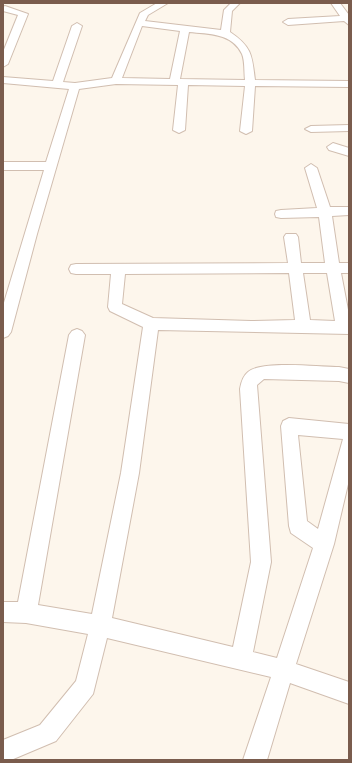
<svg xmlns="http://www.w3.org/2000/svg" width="352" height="763" font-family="Arial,sans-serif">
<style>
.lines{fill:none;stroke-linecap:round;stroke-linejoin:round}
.minor-casing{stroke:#d1beb0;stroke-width:2}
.minor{fill:#fff;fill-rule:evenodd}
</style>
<rect width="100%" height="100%" fill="#fdf6ec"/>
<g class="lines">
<g class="minor-casing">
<g id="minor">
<path d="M 157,3 L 168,3 L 148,15 L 145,21 L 221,30 L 224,10 L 231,3 L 240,3 L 232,11 L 230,32 C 252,47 252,55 255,80 L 349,81 L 349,87 L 255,86 L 252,131 L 246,134 L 240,131 L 245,86 L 188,85 L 185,130 L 179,133 L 173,130 L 178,85 L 116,84 L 79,89 L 37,234 L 11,332 L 8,336 L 3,338 L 3,306 L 44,170 L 3,170 L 3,162 L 46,162 L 69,89 L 3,83 L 3,77 L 53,81 L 72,26 L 77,23 L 82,26 L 63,82 L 75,83 L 112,78 L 140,13 ZM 142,26 L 180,31 L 170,79 L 122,78 ZM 189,32 C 209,34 232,33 242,54 C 245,61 244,72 245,80 L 180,79 Z"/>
<polygon points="331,3 340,3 349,15 349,25 344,21 288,25 283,22 288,19 340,16"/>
<polygon points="5,6 28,14 8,64 3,67 3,52 18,15 3,11 3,7"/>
<polygon points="349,125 349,131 311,132 305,129 311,126"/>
<polygon points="333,143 349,148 349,156 329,150 327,147"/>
<path d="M 311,164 L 317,168 L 330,207 L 349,207 L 349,215 L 332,216 L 339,263 L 349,263 L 349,273 L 341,273 L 349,315 L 349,334 L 158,330 L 139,473 L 112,618 L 233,647 L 251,562 L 240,389 C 241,383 243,376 248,372 C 261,360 320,367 339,367 L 349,369 L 349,383 L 339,381 L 264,379 L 257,385 L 271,562 L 253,652 L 277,658 L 313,548 L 291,533 L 289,526 L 281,426 L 283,421 L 289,418 L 349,424 L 349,480 L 334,544 L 296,664 L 349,682 L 349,704 L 290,683 L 267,760 L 243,760 L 271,677 L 107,638 L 93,694 L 56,741 L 11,760 L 3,760 L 3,740 L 40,725 L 76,681 L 88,634 L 26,623 L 3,622 L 3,602 L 18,602 L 69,335 L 72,331 L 77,329 L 82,331 L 85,335 L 38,605 L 92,614 L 121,473 L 143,327 L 110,311 L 108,307 L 111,274 L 76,274 L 71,273 L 69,269 L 71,265 L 76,264 L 288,263 L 284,237 L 286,234 L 296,234 L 298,237 L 301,263 L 325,263 L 319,217 L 281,218 L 276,217 L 275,214 L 276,211 L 281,210 L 317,208 L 305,168 ZM 289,273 L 295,320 L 251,321 L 153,318 L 122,304 L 125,274 ZM 303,273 L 327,273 L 335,321 L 310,320 ZM 298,435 L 343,439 L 318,529 L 307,521 Z"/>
</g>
</g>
<use href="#minor" class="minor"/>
</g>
<rect width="352" height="763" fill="none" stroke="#7a5c4d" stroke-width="8"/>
</svg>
